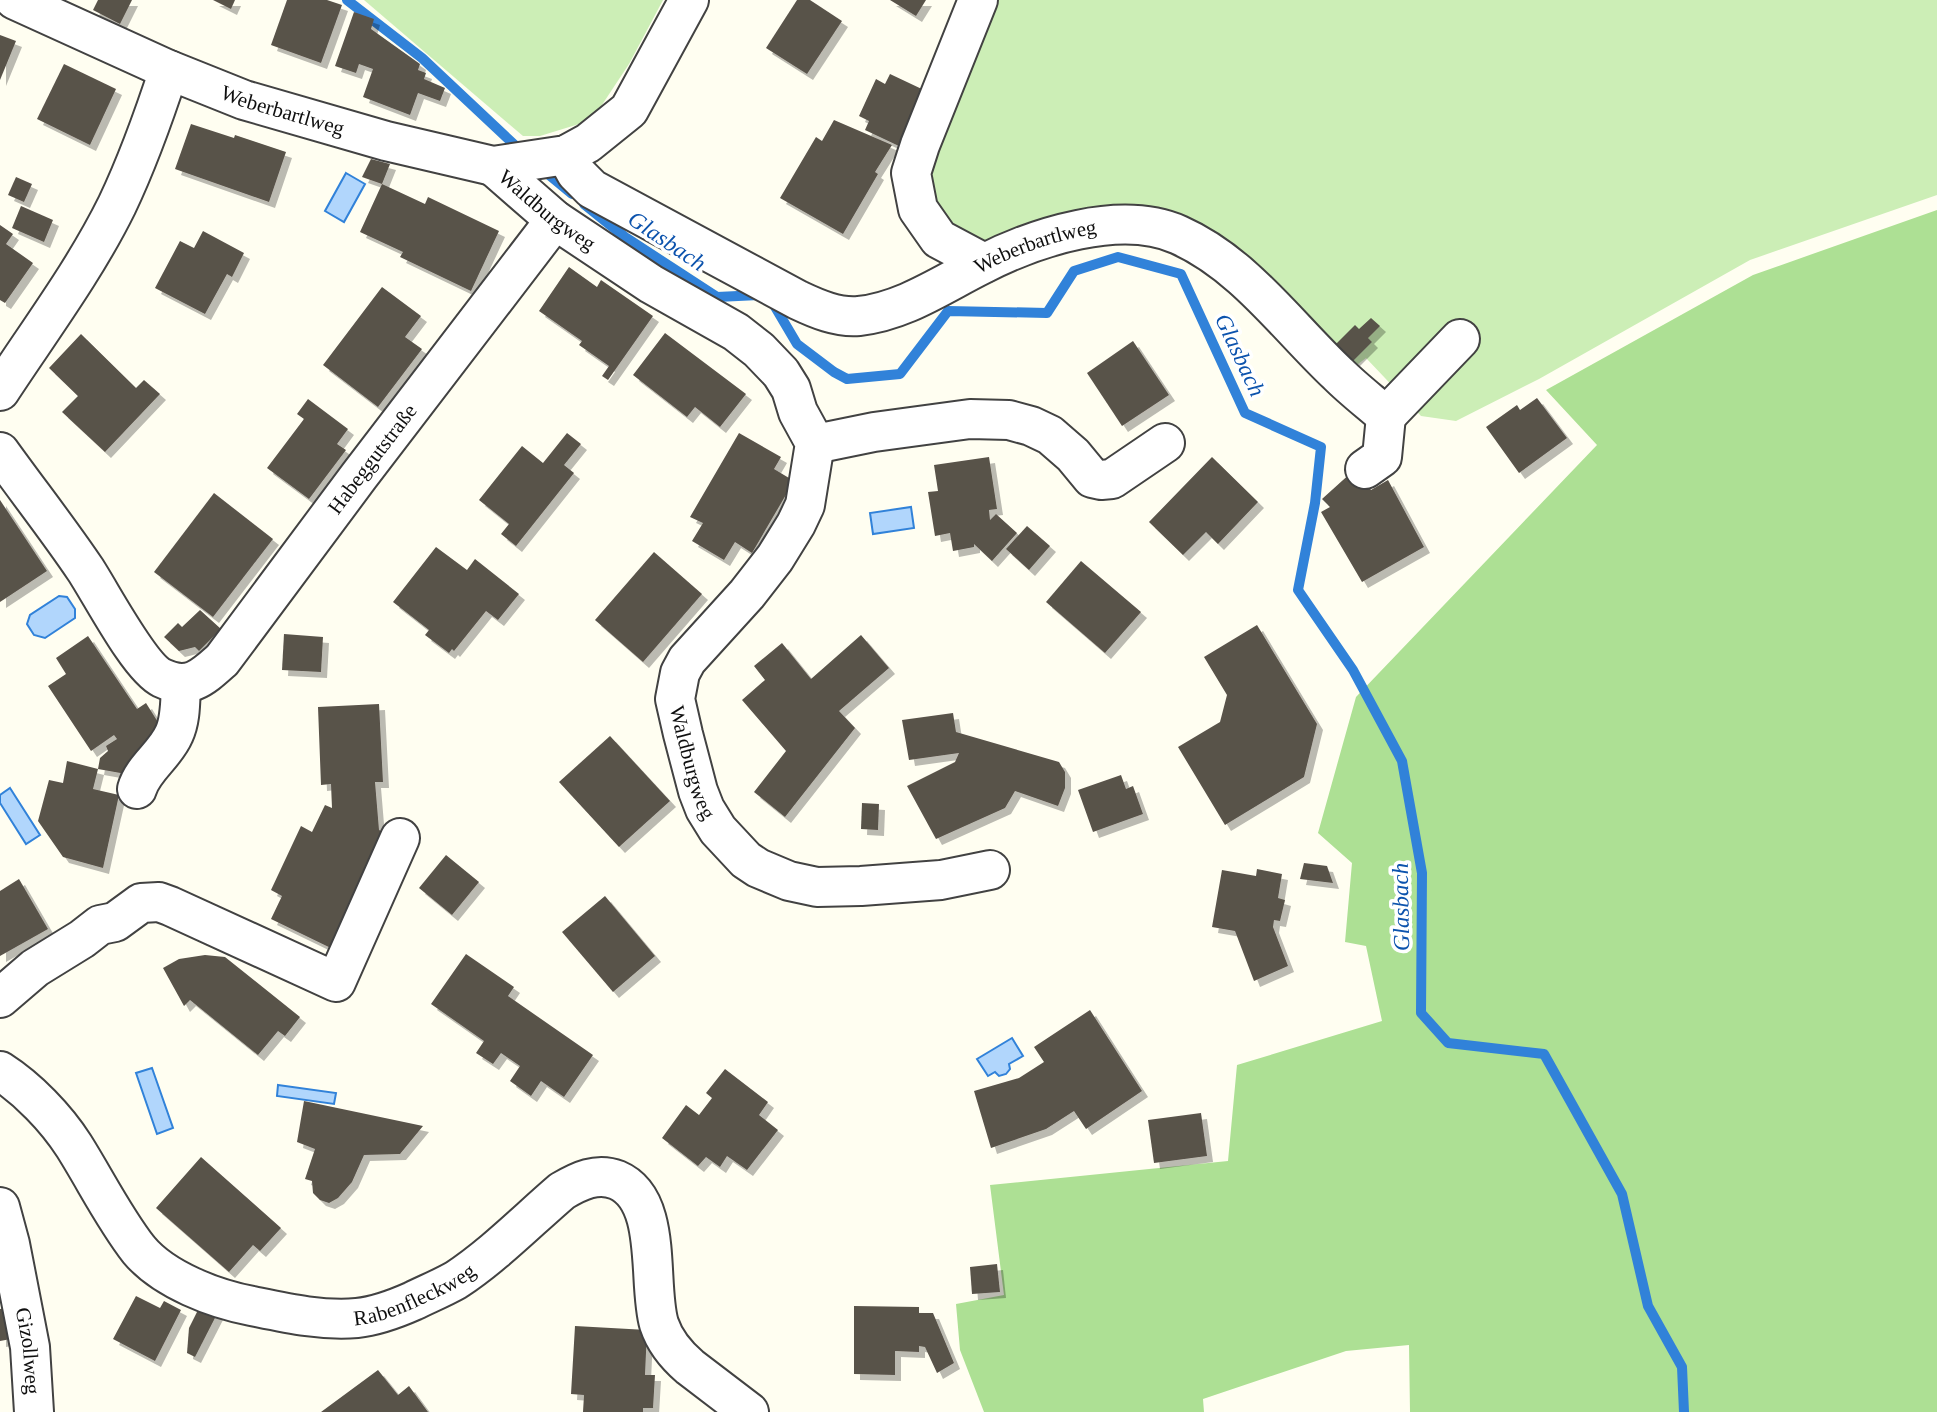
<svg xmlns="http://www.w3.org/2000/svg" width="1937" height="1412" font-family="'Times New Roman',serif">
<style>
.green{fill:#cceeb6}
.forest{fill:#ade094}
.water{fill:#b1d6fc;stroke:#3182d9;stroke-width:2}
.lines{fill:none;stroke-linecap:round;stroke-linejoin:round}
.stream{stroke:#3182d9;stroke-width:10}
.building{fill:#59524a;filter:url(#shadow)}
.minor-casing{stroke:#424242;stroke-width:42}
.minor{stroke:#fff;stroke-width:38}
.labels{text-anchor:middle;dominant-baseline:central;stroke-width:7;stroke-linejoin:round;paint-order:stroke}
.street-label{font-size:21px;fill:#0f0f0f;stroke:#fff}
.water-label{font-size:23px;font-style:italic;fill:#0c53ad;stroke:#fff}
</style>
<defs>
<filter id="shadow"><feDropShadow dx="6" dy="6" stdDeviation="0" flood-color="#0004"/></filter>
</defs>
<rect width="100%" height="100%" fill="#fffef1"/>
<g class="green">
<polygon points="364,0 663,0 629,64 592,120 540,136 523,136"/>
<polygon points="989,0 1937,0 1937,195 1750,260 1539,379 1456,421 1421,416 1366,358 1349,371 1184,231 980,254 940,231 919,158"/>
</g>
<polygon class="forest" points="1937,210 1937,1412 1410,1412 1409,1345 1346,1351 1203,1399 1204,1412 984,1412 960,1350 956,1304 1004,1295 990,1185 1228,1161 1237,1065 1382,1021 1366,946 1345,942 1352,863 1318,833 1356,697 1597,445 1546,390 1753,275"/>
<g class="water">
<polygon points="346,173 365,184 344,222 325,211"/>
<polygon points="911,507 914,528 873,534 870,513"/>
<polygon points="59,596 67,597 75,609 75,618 45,638 34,635 27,624 30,615"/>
<polygon points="10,788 40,835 26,844 0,803 0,795"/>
<polygon points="1012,1038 1023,1056 1009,1064 1010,1069 1006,1074 999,1076 995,1072 988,1076 977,1059"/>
<polygon points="152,1068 173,1128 157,1134 136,1073"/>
<polygon points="278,1085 336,1093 334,1104 277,1096"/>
</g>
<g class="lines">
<g class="stream">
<polyline points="347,0 422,58 521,151"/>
<polyline points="543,170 572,194"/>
<polyline points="584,204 625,237 717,297 759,295"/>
<polyline points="771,300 797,344 834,372 847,379 900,374 948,311 1047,313 1074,271 1118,257 1181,274 1245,413 1321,447 1315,503 1298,590 1353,670 1402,761 1422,873 1421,1013 1448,1043 1544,1054 1622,1194 1648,1306 1682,1367 1684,1412"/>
</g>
</g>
<g class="building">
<polygon points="98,0 132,0 120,24 93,10"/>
<polygon points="213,0 235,0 231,9"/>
<polygon points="287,0 327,0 342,5 321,63 271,45"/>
<polygon points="797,0 810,0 842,21 807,74 766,48"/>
<polygon points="890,0 926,0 916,16"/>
<polygon points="354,12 374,19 371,29 420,64 418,70 426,73 424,79 445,88 440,101 418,93 410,115 363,97 373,69 359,64 356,73 335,66"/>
<polygon points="0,35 16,41 0,80"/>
<polygon points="64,64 116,89 90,145 37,119"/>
<polygon points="890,74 926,91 901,147 865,130 869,121 859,116 876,79 885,84"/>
<polygon points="834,120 892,145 875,172 878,174 843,234 780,198 816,137 822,141"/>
<polygon points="191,124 234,138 235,135 286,152 269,202 175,169"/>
<polygon points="371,159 390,164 382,184 362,177"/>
<polygon points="16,177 32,184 24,202 8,195"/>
<polygon points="382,184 425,204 428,197 499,231 471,291 400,257 403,252 360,232"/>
<polygon points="21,206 53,220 44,242 12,228"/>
<polygon points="0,225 13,234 6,244 33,263 5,303 0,300"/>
<polygon points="203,231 244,253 232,277 227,274 205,314 155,288 180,241 194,248"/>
<polygon points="569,267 597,287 601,280 653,316 608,380 602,376 609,366 579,345 582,341 539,311"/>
<polygon points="382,287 421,316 405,337 422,349 378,407 323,365"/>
<polygon points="1371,318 1380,326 1368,338 1372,342 1349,365 1332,348 1355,325 1359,329"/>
<polygon points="665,333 746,394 720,427 695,407 687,417 633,375"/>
<polygon points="81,334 136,388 144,380 160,394 105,452 62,412 78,396 49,368"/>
<polygon points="1133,341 1169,395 1122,426 1087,373"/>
<polygon points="1537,398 1567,438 1519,473 1486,427 1517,405 1520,410"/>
<polygon points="308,399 348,429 337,444 346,450 309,499 267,468 304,419 297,414"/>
<polygon points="567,433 581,444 564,465 574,473 516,546 501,534 509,524 479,500 522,446 543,463"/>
<polygon points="739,433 781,457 774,469 794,481 752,553 735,542 724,560 692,541 703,523 690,517"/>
<polygon points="989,457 997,509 989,510 990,520 996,514 1017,533 992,561 974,544 974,547 953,551 950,533 935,536 928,492 938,491 934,465"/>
<polygon points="1212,457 1258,502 1218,544 1206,532 1183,555 1149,522"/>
<polygon points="1353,471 1371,490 1388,480 1424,547 1362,582 1321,512 1330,507 1322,499"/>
<polygon points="214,493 273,539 213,617 154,572"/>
<polygon points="0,500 47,571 0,602"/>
<polygon points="1027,526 1050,546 1029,570 1006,549"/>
<polygon points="436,547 467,570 475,559 519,594 498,620 486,611 454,651 452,649 449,653 425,635 429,630 393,602"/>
<polygon points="654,552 702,594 643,662 595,620"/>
<polygon points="1081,561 1141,612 1105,653 1046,602"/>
<polygon points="200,610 221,629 199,651 195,647 179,651 164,637 178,623 182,627"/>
<polygon points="1257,625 1317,724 1304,777 1225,825 1178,747 1220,722 1227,695 1204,657"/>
<polygon points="284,634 323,637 321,672 282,670"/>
<polygon points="861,635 889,668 839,711 855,728 785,817 754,792 786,751 742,700 765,680 754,666 782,643 811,679"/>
<polygon points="88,636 137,709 146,703 166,735 126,774 98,769 100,758 108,751 106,746 117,739 114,735 91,751 48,686 66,674 56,658"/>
<polygon points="379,704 383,782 375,782 379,830 390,835 337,951 271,919 282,896 271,890 301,826 312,832 325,805 332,808 331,784 321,785 318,707"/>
<polygon points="953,713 956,732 1059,762 1065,772 1065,788 1058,806 1015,791 1005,808 936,839 907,786 955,762 959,753 909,760 902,720"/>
<polygon points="610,736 670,801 619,847 559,782"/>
<polygon points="67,761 98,769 93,789 119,795 103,868 63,857 38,821 49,780 63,783"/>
<polygon points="1121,775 1126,789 1133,786 1143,814 1093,832 1078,790"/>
<polygon points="862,803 879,804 878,830 861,829"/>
<polygon points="446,855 479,882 452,915 419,888"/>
<polygon points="1304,863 1327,866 1333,883 1300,879"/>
<polygon points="1257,869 1282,874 1278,898 1285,900 1280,921 1274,920 1273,927 1288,966 1254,981 1235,931 1212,927 1222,870 1256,876"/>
<polygon points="19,879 48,929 0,956 0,891"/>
<polygon points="605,896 655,956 613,992 562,932"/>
<polygon points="466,954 514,987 508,996 593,1055 564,1097 541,1081 531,1096 510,1081 520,1066 501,1053 493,1064 476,1053 484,1041 431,1004"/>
<polygon points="205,955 225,957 300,1017 285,1036 278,1031 258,1055 190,1000 184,1006 163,968 179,959"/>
<polygon points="1090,1010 1142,1091 1086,1129 1074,1111 1046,1129 991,1148 974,1091 1019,1078 1044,1062 1034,1047"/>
<polygon points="725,1069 768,1102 759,1115 778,1130 747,1170 727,1156 720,1167 706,1157 698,1166 662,1138 686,1105 699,1115 712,1098 706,1093"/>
<polygon points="304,1101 423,1126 400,1154 364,1155 352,1182 338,1198 329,1203 320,1200 313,1193 312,1181 305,1179 315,1149 297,1142"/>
<polygon points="1201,1113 1207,1156 1154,1163 1148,1120"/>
<polygon points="201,1157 281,1228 260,1251 253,1245 229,1272 156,1208"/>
<polygon points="997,1264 1000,1292 972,1294 970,1267"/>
<polygon points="136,1296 160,1308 164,1301 181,1310 155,1361 113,1339"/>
<polygon points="200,1306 217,1314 195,1357 187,1353 189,1328"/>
<polygon points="854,1306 919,1307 919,1313 933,1313 954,1363 937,1373 925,1347 919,1346 919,1352 895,1351 895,1375 854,1374"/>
<polygon points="5,1308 11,1339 0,1341 0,1309"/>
<polygon points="575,1326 647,1330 645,1375 655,1375 653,1408 643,1408 643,1412 583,1412 584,1395 571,1394"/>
<polygon points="378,1370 398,1395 409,1386 428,1412 321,1412"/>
</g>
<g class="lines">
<g class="minor-casing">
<g id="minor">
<path id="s1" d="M 15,0 L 169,70 L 244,100 L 386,141 L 493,166 L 566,155 L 588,143 L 629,110 L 689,0"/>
<polyline points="978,0 920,145 911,173 918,209 939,239 984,263"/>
<path id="s2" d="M 566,155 L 576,173 L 592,189 L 798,300 C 817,309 838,318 859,316 C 904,311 941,285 981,265 C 1035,237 1121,209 1179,235 C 1244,264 1288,327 1338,374 C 1353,389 1370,402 1386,416"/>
<path id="s3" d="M 493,166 L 555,220 L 651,284 L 736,332 L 759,350 L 781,373 L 791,389 L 798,412 L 815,443 L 805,505 L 796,524 L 775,558 L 747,594 L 687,660 L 680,673 L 675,699 L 683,734 L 698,791 L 705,809 L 718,830 L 746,860 L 758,868 L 789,881 L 817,887 L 861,886 L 941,880 L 990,870"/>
<path d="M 0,391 C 40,330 85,270 117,205 C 138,161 154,116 169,70"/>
<polyline points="1386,416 1460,339"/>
<polyline points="815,443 825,442 874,432 970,419 1009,420 1031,426 1050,435 1073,455 1092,478 1101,480 1112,479 1165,443"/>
<path id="s4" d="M 0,452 C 28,491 58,529 85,569 C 101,593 139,667 162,678 C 189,691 203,677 222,660 L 359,476 L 555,220"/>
<polyline points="1365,469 1382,457 1386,416"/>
<path d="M 137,789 C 143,768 165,755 174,734 C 181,719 180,701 181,685"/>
<polyline points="0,998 35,968 82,939 100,925 115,922 141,903 159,902 170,906 336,982 400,838"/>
<path id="s5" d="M 0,1071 C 28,1089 56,1118 74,1146 C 96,1181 114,1218 139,1250 C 164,1280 215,1299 252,1306 C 286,1313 321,1321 357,1318 C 377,1316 395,1309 413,1301 C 427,1294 442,1288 456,1280 C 494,1255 527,1221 562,1191 C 579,1181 597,1172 617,1180 C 664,1200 647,1284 659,1324 C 665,1342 676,1355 690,1367 L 749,1412"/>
<path id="s6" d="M 0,1207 L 10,1244 L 30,1347 L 34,1412"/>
</g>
</g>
<use href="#minor" class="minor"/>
</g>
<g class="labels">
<g class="street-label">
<text stroke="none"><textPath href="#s1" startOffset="290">Weberbartlweg</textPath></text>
<text stroke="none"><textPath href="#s3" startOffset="70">Waldburgweg</textPath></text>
<text stroke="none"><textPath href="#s2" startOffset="532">Weberbartlweg</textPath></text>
<text stroke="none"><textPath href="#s4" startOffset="598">Habeggutstraße</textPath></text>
<text stroke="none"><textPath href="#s3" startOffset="800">Waldburgweg</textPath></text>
<text stroke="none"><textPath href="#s5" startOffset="525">Rabenfleckweg</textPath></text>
<text stroke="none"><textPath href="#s6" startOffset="147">Gizollweg</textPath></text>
</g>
<g class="water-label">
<text transform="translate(667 241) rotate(34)">Glasbach</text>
<text transform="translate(1240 355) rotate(65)">Glasbach</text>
<text transform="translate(1401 907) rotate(-91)">Glasbach</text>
</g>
</g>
</svg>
